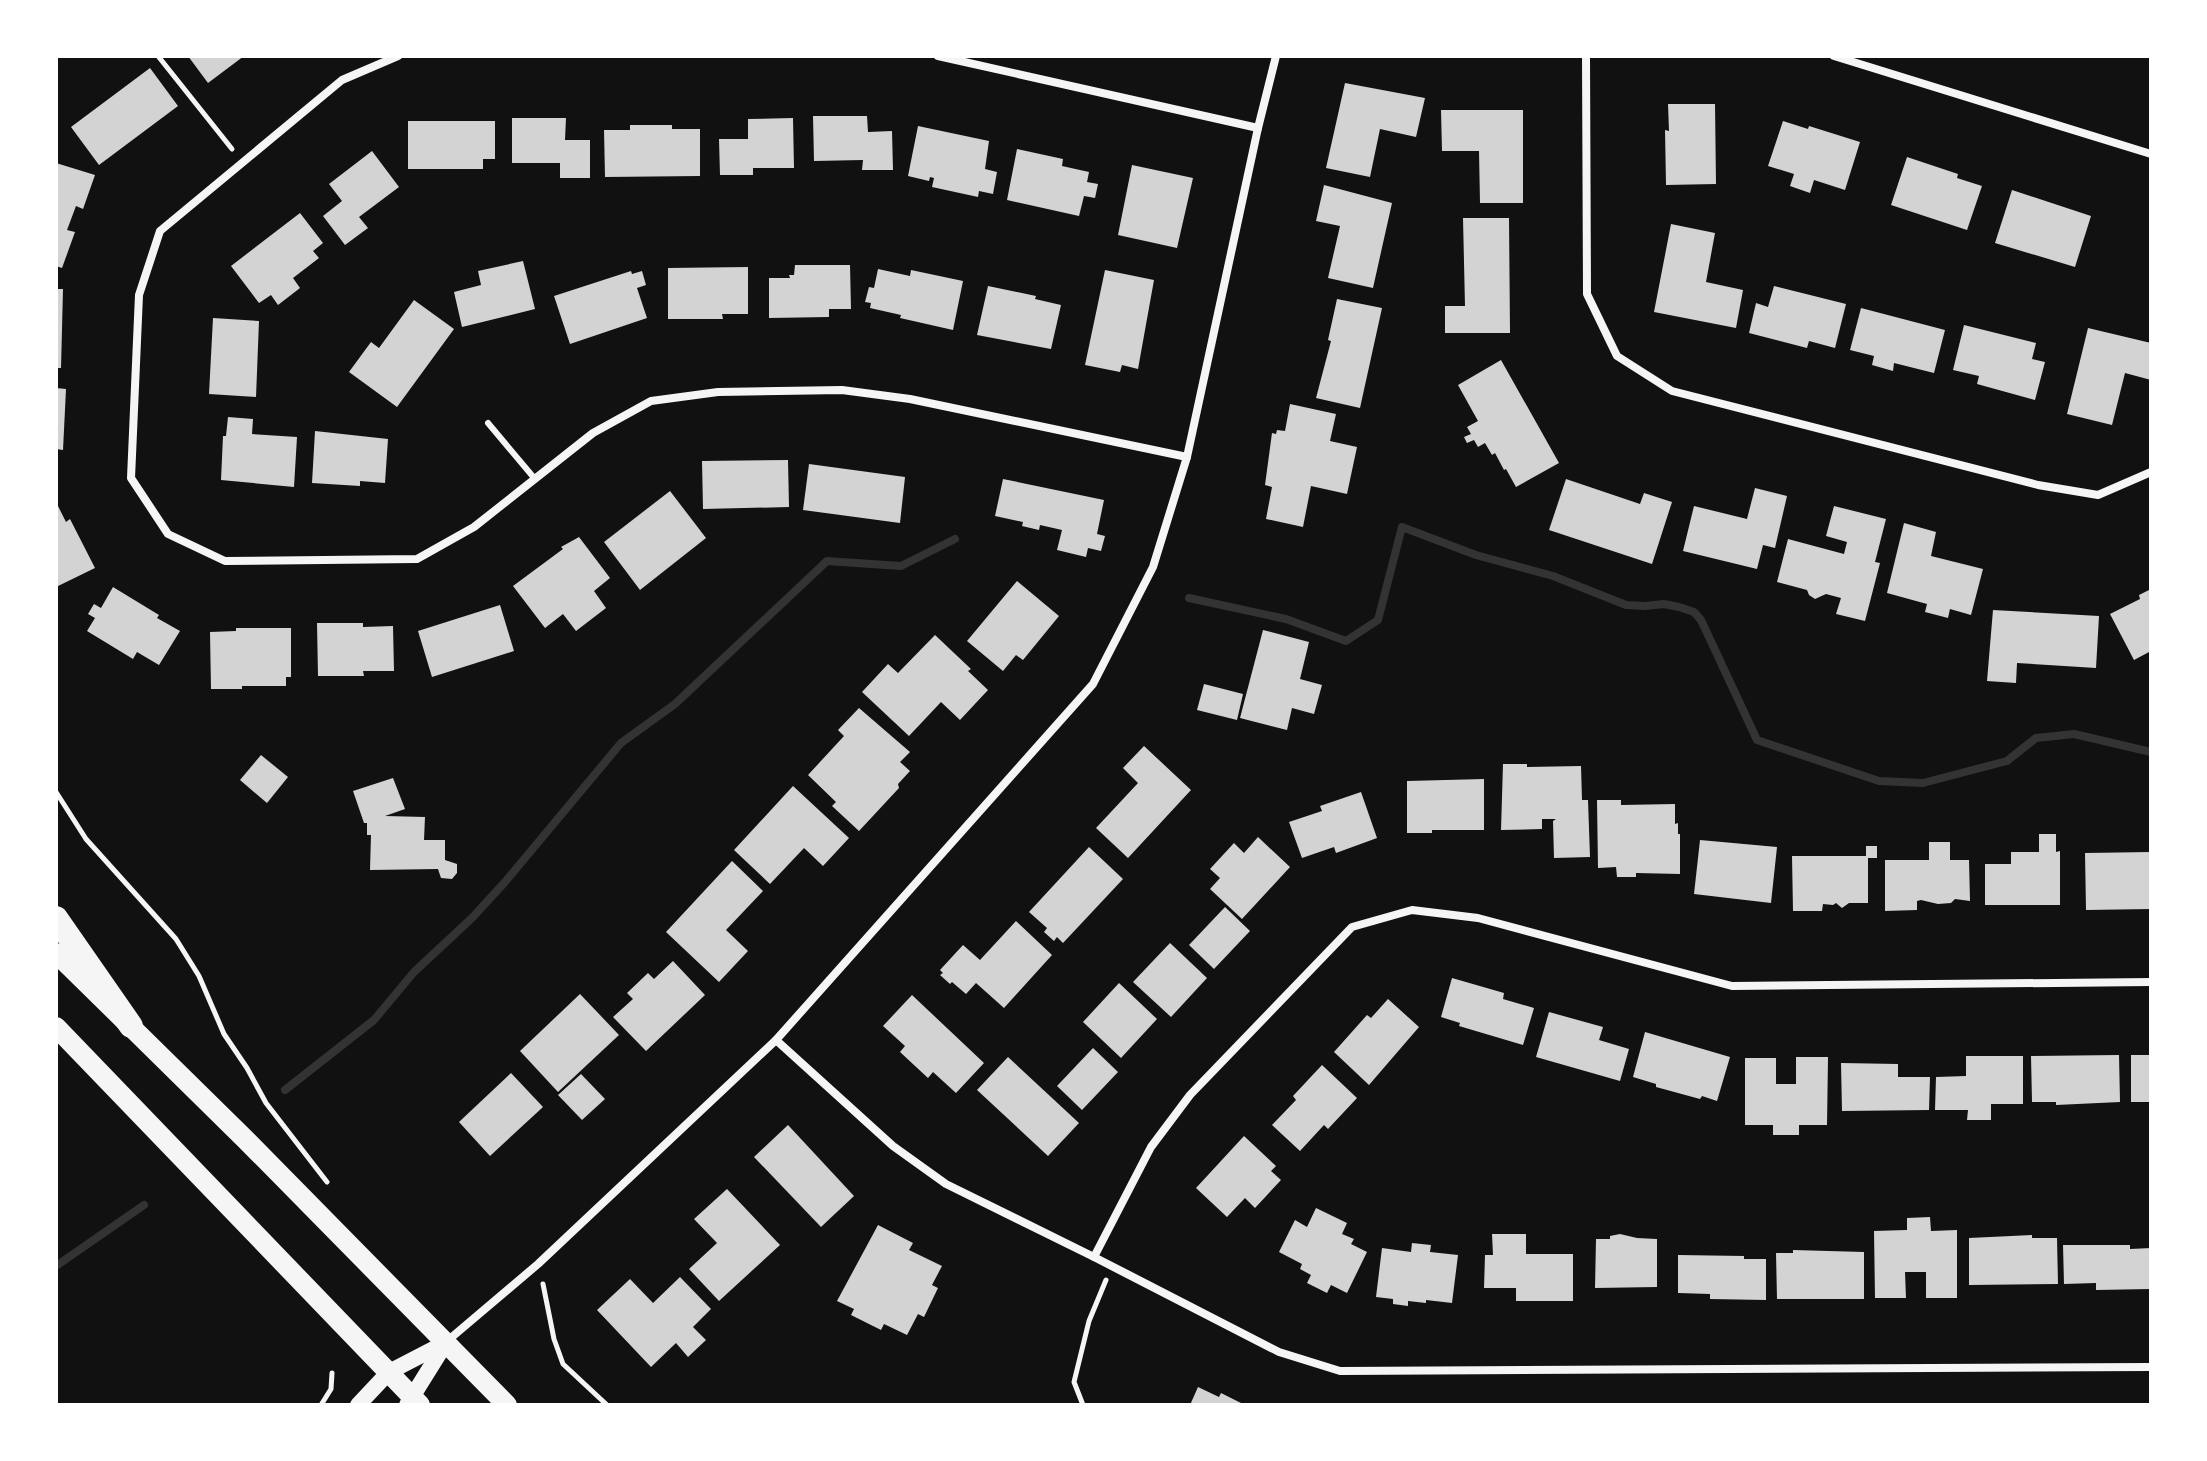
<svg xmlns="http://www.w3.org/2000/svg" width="2207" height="1461" font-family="'Open Sans',sans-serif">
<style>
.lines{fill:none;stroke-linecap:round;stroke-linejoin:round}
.stream{stroke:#333;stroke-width:8}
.building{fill:#d3d3d3}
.path{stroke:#f5f5f5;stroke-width:5}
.service{stroke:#f5f5f5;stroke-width:6}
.minor{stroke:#f5f5f5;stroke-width:8}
.secondary{stroke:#f5f5f5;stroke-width:16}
.primary{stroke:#f5f5f5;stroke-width:20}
.motorway{stroke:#f5f5f5;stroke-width:24}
</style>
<rect width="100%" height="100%" fill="#111"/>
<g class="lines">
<g class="stream">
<polyline points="1189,598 1286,619 1346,641 1378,620 1402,527 1476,555 1553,576 1626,605 1645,606 1664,604 1679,607 1694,612 1701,620 1757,740 1879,781 1923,783 2007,761 2036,738 2074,734 2151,752"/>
<polyline points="285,1090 374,1020 414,972 472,918 505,882 621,743 675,704 827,561 901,566 955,539"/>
<polyline points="56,1266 144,1205"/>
</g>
</g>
<g class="building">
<polygon points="188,56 244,56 208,83"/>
<polygon points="150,68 178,106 99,165 71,127"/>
<polygon points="1345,83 1425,98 1416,137 1380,129 1370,177 1326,168"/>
<polygon points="1668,104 1715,104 1716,184 1666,185 1665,130 1669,131"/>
<polygon points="1441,110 1523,110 1523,203 1480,203 1479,151 1442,151"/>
<polygon points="813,116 867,116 868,132 892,131 893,170 862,170 863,160 814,161"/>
<polygon points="512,118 566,118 565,140 590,140 590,178 560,178 560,163 512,163"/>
<polygon points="793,118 794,168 753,168 753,175 720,175 719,139 748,139 748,119"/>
<polygon points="408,121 495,121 495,159 483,159 483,169 408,169"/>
<polygon points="1783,121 1808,129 1809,126 1860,142 1845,190 1814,180 1810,193 1790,186 1794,174 1768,166"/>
<polygon points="630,125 672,125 672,129 700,129 700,176 605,177 604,130 630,130"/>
<polygon points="918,126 989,141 985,169 997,172 993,194 979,191 978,197 932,187 934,178 930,177 929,181 908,176"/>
<polygon points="1017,149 1063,159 1062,166 1089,172 1087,182 1098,184 1095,198 1084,196 1079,216 1007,200"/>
<polygon points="372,151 399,187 359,217 368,228 345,245 323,216 342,201 329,184"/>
<polygon points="1907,157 1958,174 1957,178 1982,186 1967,230 1891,205"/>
<polygon points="56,163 95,175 83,209 76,206 67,230 75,232 62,268 56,266"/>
<polygon points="1132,165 1193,178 1177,248 1118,235"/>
<polygon points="1324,185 1392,203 1373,288 1328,278 1340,226 1316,221"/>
<polygon points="2012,190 2091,216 2075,267 1995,243"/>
<polygon points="300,213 323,243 313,251 319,258 293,278 300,288 278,305 271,295 259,303 231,266"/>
<polygon points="1463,218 1509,218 1510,333 1445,333 1445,306 1465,306"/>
<polygon points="1671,224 1715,233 1706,282 1743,290 1736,328 1654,312"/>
<polygon points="523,261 535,309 462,327 454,292 481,285 478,271"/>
<polygon points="795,265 850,265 851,309 829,309 829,317 769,318 769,278 790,278 789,275 794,275"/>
<polygon points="748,267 748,314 722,314 723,319 668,319 668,268"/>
<polygon points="878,269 910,276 911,270 963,281 953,330 900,318 901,315 870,308 871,303 865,302 869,287 874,288"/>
<polygon points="1105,270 1154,280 1138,369 1122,365 1120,372 1085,365"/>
<polygon points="631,271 632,274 642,271 646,285 637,288 647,318 570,344 554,296"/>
<polygon points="988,286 1036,296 1035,299 1061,305 1051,349 977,335"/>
<polygon points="1774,286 1846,304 1835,348 1809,341 1807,348 1749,333 1756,303 1768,307"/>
<polygon points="56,289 63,289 61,368 56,368"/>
<polygon points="1337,299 1382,308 1360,408 1316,398 1331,341 1328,340"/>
<polygon points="414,300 454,329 397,407 349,372 371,342 379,348"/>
<polygon points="1861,308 1945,330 1934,373 1894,363 1893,371 1872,365 1874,356 1850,350"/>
<polygon points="213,318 259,321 256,397 209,394"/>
<polygon points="1964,325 2036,343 2032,359 2045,362 2035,400 1977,384 1979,376 1953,370"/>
<polygon points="2088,328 2151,343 2151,380 2125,373 2112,425 2067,414"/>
<polygon points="1501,360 1559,463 1516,487 1506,469 1504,470 1495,453 1492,455 1485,443 1478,447 1474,440 1467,443 1464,437 1471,434 1467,427 1478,421 1458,385"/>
<polygon points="56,388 66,389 63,450 56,449"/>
<polygon points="1290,404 1336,414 1330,441 1357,447 1347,494 1311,486 1303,527 1266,519 1272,487 1265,485 1272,433 1276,434 1277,430 1285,431"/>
<polygon points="228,417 253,419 252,434 297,437 294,487 221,480 223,436 226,436"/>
<polygon points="315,431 388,439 385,483 360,481 360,486 312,483"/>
<polygon points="788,460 789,507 703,509 702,461"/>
<polygon points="809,464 905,477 900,523 803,510"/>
<polygon points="1003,479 1104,500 1097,534 1105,536 1101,551 1088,548 1086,557 1057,550 1062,530 1040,525 1039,530 1022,526 1023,522 995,516"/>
<polygon points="1566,479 1640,504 1644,493 1672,502 1652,564 1549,530"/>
<polygon points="1755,488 1787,496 1775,548 1763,545 1757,569 1683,551 1694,506 1747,519"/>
<polygon points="670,491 706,538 640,590 604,542"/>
<polygon points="56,502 66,522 70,519 95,568 56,587"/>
<polygon points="1834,506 1886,519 1875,562 1880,563 1865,621 1836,614 1841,598 1826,594 1815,599 1809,595 1807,590 1777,582 1788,539 1844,554 1847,542 1826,536"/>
<polygon points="1904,523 1936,532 1931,556 1983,569 1971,615 1950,609 1948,618 1925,612 1927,604 1887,593"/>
<polygon points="579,537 610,578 594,591 606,608 576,631 563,614 545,628 513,586 563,549 561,547"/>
<polygon points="1017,581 1059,616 1023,660 1016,655 1003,671 967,641"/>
<polygon points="113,587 159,615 157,618 180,631 159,665 137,652 133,659 87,631 95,618 88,614 94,604 101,608"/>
<polygon points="2151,589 2151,651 2134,660 2110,614 2140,599 2139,595"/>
<polygon points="500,605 514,651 432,677 418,631"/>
<polygon points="1993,610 2099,616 2096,668 2017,663 2016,683 1987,681"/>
<polygon points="317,623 363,623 363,627 393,626 394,671 363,671 364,676 318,676"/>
<polygon points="236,628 291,628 291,677 286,677 286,686 242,686 242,689 211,689 210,632 236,631"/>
<polygon points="1263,630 1309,642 1300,679 1322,685 1314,714 1292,708 1287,730 1240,718"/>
<polygon points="935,635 971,669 968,671 988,690 960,720 941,702 909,736 862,692 888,664 898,673"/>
<polygon points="1204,684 1243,694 1237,720 1197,710"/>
<polygon points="859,708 910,752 900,762 910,771 898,784 899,788 859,831 832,806 836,802 808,775 844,736 838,730"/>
<polygon points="1144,746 1191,790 1128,858 1096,828 1138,783 1123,768"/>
<polygon points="261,755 288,777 267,803 240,780"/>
<polygon points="1503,764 1527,764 1527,767 1581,766 1582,800 1588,800 1590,857 1554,858 1553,821 1556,819 1542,819 1542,829 1501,830"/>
<polygon points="393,778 405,809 385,816 425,817 424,840 445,840 445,860 457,864 457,873 452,879 441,878 438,869 370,870 371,835 367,835 367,823 364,823 353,791"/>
<polygon points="1484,779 1484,830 1432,830 1432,833 1407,833 1407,781"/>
<polygon points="793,786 849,838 823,866 804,848 770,884 734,850"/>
<polygon points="1361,792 1377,838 1336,853 1334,847 1302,858 1289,822 1322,811 1320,806"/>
<polygon points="1597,800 1621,800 1621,805 1675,804 1675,824 1678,823 1678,834 1680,834 1680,874 1636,873 1636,877 1617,877 1616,867 1598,868"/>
<polygon points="2039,834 2056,834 2056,852 2060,851 2060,905 1985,905 1985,864 2011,864 2011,852 2039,852"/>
<polygon points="1258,837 1290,867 1242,919 1210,889 1220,878 1210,869 1234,843 1244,853"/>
<polygon points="1700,840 1777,847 1771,903 1694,894"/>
<polygon points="1929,842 1950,842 1950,860 1969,860 1970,901 1955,899 1951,903 1938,904 1921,900 1917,901 1917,910 1885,911 1885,860 1929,860"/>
<polygon points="1866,846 1877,846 1877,858 1868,858 1868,903 1849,903 1842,908 1836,903 1833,905 1823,904 1822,911 1793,911 1792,856 1866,856"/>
<polygon points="1089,847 1123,879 1063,943 1057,937 1054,941 1044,932 1047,928 1029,912"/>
<polygon points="2151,852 2151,909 2086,910 2085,853"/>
<polygon points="732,861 763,891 726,930 748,951 719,982 666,932"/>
<polygon points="1225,907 1250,931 1214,969 1189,945"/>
<polygon points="1016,921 1052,955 1004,1008 976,983 966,994 952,982 950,984 940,975 943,973 940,970 963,945 980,960"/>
<polygon points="1170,943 1207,978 1171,1017 1133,982"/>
<polygon points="673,961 705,995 646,1051 613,1017 633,999 627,993 648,973 654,979"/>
<polygon points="1452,978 1504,993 1503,999 1534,1008 1523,1045 1459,1026 1460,1023 1441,1017"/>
<polygon points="1119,983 1157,1019 1121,1058 1083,1022"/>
<polygon points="580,994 619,1035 558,1092 520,1051"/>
<polygon points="912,995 984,1063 956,1093 933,1072 928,1078 900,1052 905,1046 883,1026"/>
<polygon points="1388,999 1419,1027 1369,1085 1334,1052 1367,1015 1371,1018"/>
<polygon points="1549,1012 1603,1027 1599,1040 1629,1049 1620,1081 1536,1057"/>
<polygon points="1645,1032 1730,1057 1717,1101 1702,1096 1700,1099 1656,1087 1656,1084 1633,1077"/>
<polygon points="1093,1048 1118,1072 1082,1110 1057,1086"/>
<polygon points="2119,1055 2120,1102 2056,1105 2056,1102 2032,1102 2031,1056"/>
<rect x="2131" y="1055" width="20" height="47"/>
<polygon points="1966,1056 2023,1056 2023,1104 1991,1104 1991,1120 1967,1120 1968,1110 1935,1110 1936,1077 1966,1076"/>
<polygon points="1008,1057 1079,1123 1048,1156 977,1090"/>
<polygon points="1796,1057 1828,1057 1827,1125 1799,1125 1799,1135 1773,1135 1773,1125 1745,1125 1745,1058 1776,1058 1776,1084 1796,1084"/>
<polygon points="1841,1063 1898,1064 1898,1077 1930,1077 1929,1110 1842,1111"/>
<polygon points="1322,1065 1357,1098 1328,1129 1324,1125 1300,1151 1272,1125 1296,1100 1293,1096"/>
<polygon points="511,1073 543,1107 490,1156 459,1122"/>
<polygon points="581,1074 605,1099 582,1120 558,1095"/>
<polygon points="788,1125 854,1196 821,1227 754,1157"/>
<polygon points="1244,1136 1276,1166 1271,1171 1281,1180 1255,1208 1245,1198 1227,1217 1196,1188"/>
<polygon points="727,1189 780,1245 719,1301 689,1269 717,1243 694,1219"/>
<polygon points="1316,1208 1347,1223 1342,1234 1354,1239 1351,1244 1367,1252 1347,1293 1331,1285 1327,1293 1307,1283 1311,1275 1300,1269 1302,1264 1279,1252 1295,1220 1307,1227"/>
<polygon points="1930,1217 1931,1231 1957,1230 1957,1298 1926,1298 1926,1272 1905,1272 1906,1298 1875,1298 1874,1231 1907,1230 1907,1218"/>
<polygon points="878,1225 913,1243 909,1250 942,1266 932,1285 938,1288 924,1317 918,1314 907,1335 884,1324 881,1330 851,1315 854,1309 837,1301"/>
<polygon points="1492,1234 1526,1234 1526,1254 1573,1254 1573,1301 1516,1301 1516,1288 1484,1288 1485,1255 1493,1255"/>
<polygon points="1620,1234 1637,1238 1657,1239 1657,1287 1595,1288 1596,1239 1610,1239 1610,1236"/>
<polygon points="2032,1235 2032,1238 2057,1238 2058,1284 1969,1285 1969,1238"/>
<polygon points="1412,1243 1431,1245 1430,1252 1458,1255 1452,1303 1426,1300 1426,1303 1408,1301 1408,1306 1393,1304 1393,1299 1376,1297 1382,1248 1411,1252"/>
<polygon points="2063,1245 2130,1245 2130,1249 2151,1248 2151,1289 2096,1290 2096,1283 2064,1284"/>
<polygon points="1793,1250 1864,1252 1864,1299 1777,1299 1776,1253 1793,1253"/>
<polygon points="1678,1255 1744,1256 1744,1259 1766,1259 1766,1300 1710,1299 1710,1294 1678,1293"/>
<polygon points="680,1277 711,1309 693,1327 706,1340 688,1357 676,1343 651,1367 597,1310 630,1279 653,1303"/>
<polygon points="1198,1387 1219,1397 1221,1393 1245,1405 1190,1405"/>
</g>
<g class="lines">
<g class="path">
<polyline points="158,56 232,149"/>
<polyline points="56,792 86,839 176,939 199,976 224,1034 247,1068 266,1103 327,1182"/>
<polyline points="543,1284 554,1339 563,1364 607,1405"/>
<polyline points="321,1405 331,1389 332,1373"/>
<polyline points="1083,1405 1074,1382 1089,1321 1106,1280"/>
</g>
<polyline class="service" points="488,423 535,479"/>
<g class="minor">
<polyline points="398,56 342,80 160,231 139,295 131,478 168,534 225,561 417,559 474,527 593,433 651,401 718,392 842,390 910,399 1187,457"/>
<polyline points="938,56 1258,128"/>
<polyline points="1586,56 1587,294 1617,356 1672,391 2038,485 2098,495 2151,472"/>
<polyline points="1834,56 2151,154"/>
<polyline points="776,1040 893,1146 946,1184 1094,1257 1279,1352 1340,1371 2151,1367"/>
<polyline points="1094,1257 1151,1147 1190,1095 1352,927 1412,910 1478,918 1732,986 2151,982"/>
<polyline points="446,1342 538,1264 776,1040 1093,684 1153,567 1187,457 1258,128 1276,56"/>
</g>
<g class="secondary">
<polyline points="358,1405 389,1372 445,1343"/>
<polyline points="407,1405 445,1344"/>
</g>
<g class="primary">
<polyline points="56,953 246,1140 507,1405"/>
<polyline points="56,1027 420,1405"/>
</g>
<polyline class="motorway" points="56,918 131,1026"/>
</g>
<rect width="2207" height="1461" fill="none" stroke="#ffffff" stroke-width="116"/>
</svg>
